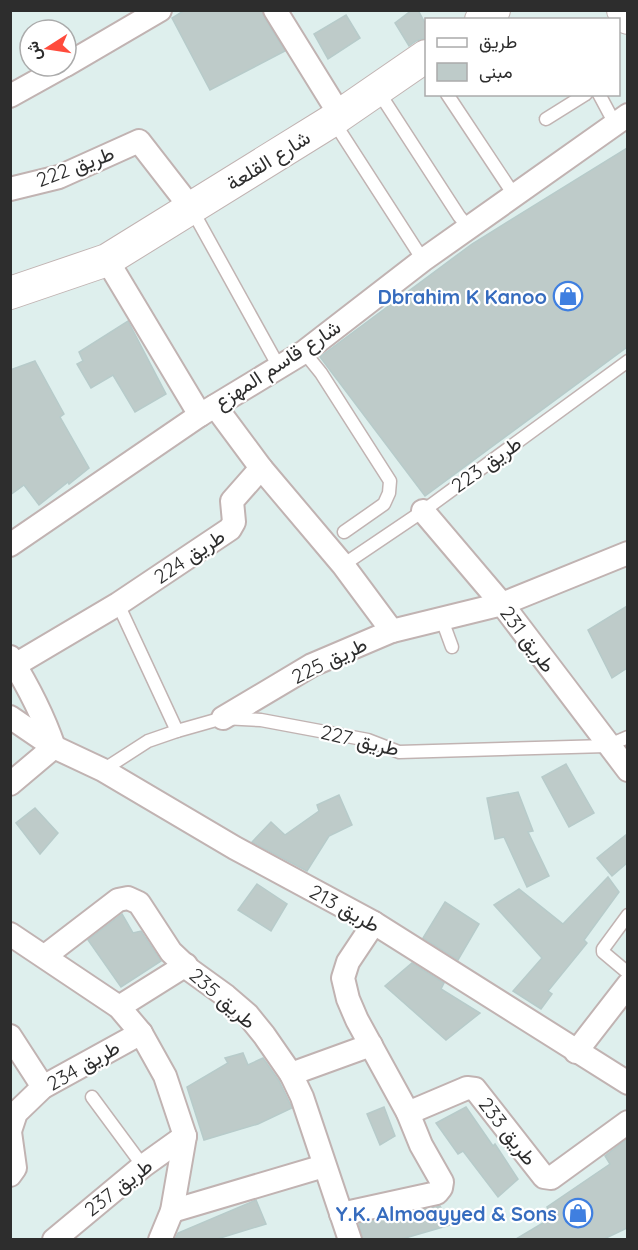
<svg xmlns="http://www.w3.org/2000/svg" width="638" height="1250" font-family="Quicksand,Vazirmatn,sans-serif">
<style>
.building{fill:#becbc9;stroke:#b7cbca;stroke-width:1.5}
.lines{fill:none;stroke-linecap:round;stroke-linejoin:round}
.lane-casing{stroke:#c1b3b2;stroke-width:15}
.street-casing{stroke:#c1b3b2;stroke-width:26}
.secondary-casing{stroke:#c1b3b2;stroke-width:34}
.lane{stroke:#fff;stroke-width:12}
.street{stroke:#fff;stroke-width:22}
.secondary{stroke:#fff;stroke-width:32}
.labels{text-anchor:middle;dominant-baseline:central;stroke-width:4.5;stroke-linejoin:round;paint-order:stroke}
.street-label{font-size:20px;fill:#2d2d2d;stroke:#fff}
.shop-label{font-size:20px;font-weight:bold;fill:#366cbe;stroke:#fff;text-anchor:end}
</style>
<rect width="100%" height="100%" fill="#deefed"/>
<g class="building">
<polygon points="185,10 262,10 264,17 285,51 210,90 172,18"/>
<polygon points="412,10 418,10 426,25 426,38 416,41 409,46 395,23"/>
<polygon points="346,15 360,38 328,59 314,34"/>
<polygon points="627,148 627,347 425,496 320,357 472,244"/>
<polygon points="128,321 166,394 135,412 113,375 91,388 77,364 83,361 79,352"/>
<polygon points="35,361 64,414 60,417 89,468 69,484 68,482 39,505 24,485 10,495 10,370"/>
<polygon points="627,606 627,668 612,678 588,630"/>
<polygon points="566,764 594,813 569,827 542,777"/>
<polygon points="518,792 533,831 528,832 549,876 527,887 504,837 495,839 487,798"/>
<polygon points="339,795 352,825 329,836 307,871 252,842 271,822 285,835 319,811 317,805"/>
<polygon points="35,808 58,833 40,854 16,823"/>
<polygon points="627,834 627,863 612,876 597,858"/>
<polygon points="608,877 619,892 584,940 587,943 548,991 552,994 541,1009 513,991 542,958 494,905 519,889 563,924"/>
<polygon points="257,884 287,904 271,931 238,910"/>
<polygon points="445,902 479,924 458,960 423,938"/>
<polygon points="122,914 133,933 141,931 161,961 121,987 88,940"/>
<polygon points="412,963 444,983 441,989 480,1013 446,1040 385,986"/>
<polygon points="243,1053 248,1065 263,1058 279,1081 292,1108 258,1124 204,1140 187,1087 228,1063 225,1058"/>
<polygon points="384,1107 395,1136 380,1145 367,1114"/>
<polygon points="466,1107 493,1146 495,1144 518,1179 498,1197 463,1151 458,1154 436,1123"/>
<polygon points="627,1139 627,1228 604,1239 516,1239 553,1217 547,1207 610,1164 605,1156"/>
<polygon points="256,1200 266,1224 217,1239 175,1239 178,1233"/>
<polygon points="440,1206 450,1225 402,1239 363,1239 359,1224"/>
</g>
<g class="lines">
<g class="lane-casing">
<g id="lane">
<polyline points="378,91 459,216 468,227"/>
<polyline points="447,94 514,195"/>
<polyline points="599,94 615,124"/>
<polyline points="546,119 586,94"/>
<polyline points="334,122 423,260"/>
<polyline points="191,208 279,367"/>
<polyline points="304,352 321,373 390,481 389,493 384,504 344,532"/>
<polyline points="343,565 423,511 628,361"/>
<polyline points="118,604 177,731"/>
<polyline points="441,617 452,647"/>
<polyline points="103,770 148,741 177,731 223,718 261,720 368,740 399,752 607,746 628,737"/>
<polyline points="628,915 603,949 603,952 628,973"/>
<polyline points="92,1097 143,1166"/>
</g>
</g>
<g class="street-casing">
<g id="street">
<polyline points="275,10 340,115"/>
<polyline points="66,65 160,10"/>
<polyline points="10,96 64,66"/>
<polyline points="10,189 59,177 139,141 191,208"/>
<polyline points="107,260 200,415"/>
<polyline points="215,406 261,468 343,565 392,631"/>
<polyline points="423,511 502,604 628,770"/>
<polyline points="10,545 200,415 304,352 423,260 628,115"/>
<path d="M 10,657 C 28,686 43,715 54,747"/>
<polyline points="15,665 118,604 230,529 234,522 232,501 261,468"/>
<polyline points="10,717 54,747 103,770 235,848 374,923 628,1083"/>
<polyline points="223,718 312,665 392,631 502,604 628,553"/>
<polyline points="10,784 54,747"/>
<polyline points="10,934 119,1007 141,1033 165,1076 185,1136 172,1211 160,1240"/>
<polyline points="45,956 118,900 128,898 139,903 171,952 190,970 226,996 247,1014 264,1035 291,1074 302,1097 350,1240"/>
<polyline points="119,1007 186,965"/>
<polyline points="10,1036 43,1087"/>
<polyline points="576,1052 628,985"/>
<polyline points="291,1074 371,1045"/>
<polyline points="408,1113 467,1088 475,1089 544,1177 551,1178 628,1122"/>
<polyline points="10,1131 16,1113 43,1087 141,1033"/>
<polyline points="10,1132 15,1168 10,1175"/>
<polyline points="172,1211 324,1166"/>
<polyline points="341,1214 437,1193 441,1188 442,1182 421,1145 408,1113 357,1020 348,999 343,978 348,962 374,923"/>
<polyline points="54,1240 143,1166 185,1136"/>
</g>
</g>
<g class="secondary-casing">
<g id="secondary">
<polyline points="623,10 628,18"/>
<polyline points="481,20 494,10"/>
<polyline points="10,293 107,260 333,120 426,56"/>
</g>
</g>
<use href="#lane" class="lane"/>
<use href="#street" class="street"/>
<use href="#secondary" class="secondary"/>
</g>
<defs>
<g id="shop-ring" transform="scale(1.5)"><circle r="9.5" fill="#fff" stroke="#3f7fe0" stroke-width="1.5"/><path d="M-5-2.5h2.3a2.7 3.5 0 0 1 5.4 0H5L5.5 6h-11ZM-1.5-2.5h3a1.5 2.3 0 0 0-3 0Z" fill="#3f7fe0"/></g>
</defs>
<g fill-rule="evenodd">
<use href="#shop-ring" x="568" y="296"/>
<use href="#shop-ring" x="578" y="1213"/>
</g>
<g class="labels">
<g class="street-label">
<text transform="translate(268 160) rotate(-32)">شارع القلعة</text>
<text transform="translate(75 166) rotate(-21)">طريق 222</text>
<text transform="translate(277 364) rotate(-33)">شارع قاسم المهزع</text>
<text transform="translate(486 464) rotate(-36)">طريق 223</text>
<text transform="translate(189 556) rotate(-34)">طريق 224</text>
<text transform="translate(528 639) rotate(53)">طريق 231</text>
<text transform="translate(329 660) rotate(-26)">طريق 225</text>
<text transform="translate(360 740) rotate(13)">طريق 227</text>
<text transform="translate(345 908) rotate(29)">طريق 213</text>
<text transform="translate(223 998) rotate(41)">طريق 235</text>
<text transform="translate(83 1065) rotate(-30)">طريق 234</text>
<text transform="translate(508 1131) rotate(52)">طريق 233</text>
<text transform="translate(118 1187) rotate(-38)">طريق 237</text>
</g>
<g class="shop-label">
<text x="547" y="296">Dbrahim K Kanoo</text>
<text x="557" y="1213">Y.K. Almoayyed &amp; Sons</text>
</g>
</g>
<rect width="638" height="1250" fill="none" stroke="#2d2d2d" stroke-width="24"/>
<rect x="425" y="18" width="195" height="78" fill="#ffffff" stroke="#ababab" stroke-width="1.5"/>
<rect x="437" y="38" width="30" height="9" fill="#ffffff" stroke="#ababab" stroke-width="1.5"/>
<text x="479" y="48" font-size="18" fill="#2d2d2d">طريق</text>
<rect x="437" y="63" width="30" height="18" fill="#becbc9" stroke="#ababab" stroke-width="1.5"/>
<text x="479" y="78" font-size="18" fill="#2d2d2d">مبنى</text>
<g transform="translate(48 48) rotate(258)"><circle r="28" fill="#ffffff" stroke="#ababab" stroke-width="1.5"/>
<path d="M0-4.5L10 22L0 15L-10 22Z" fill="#ff4b3c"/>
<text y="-9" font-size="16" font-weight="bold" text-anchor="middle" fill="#2d2d2d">ش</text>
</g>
</svg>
